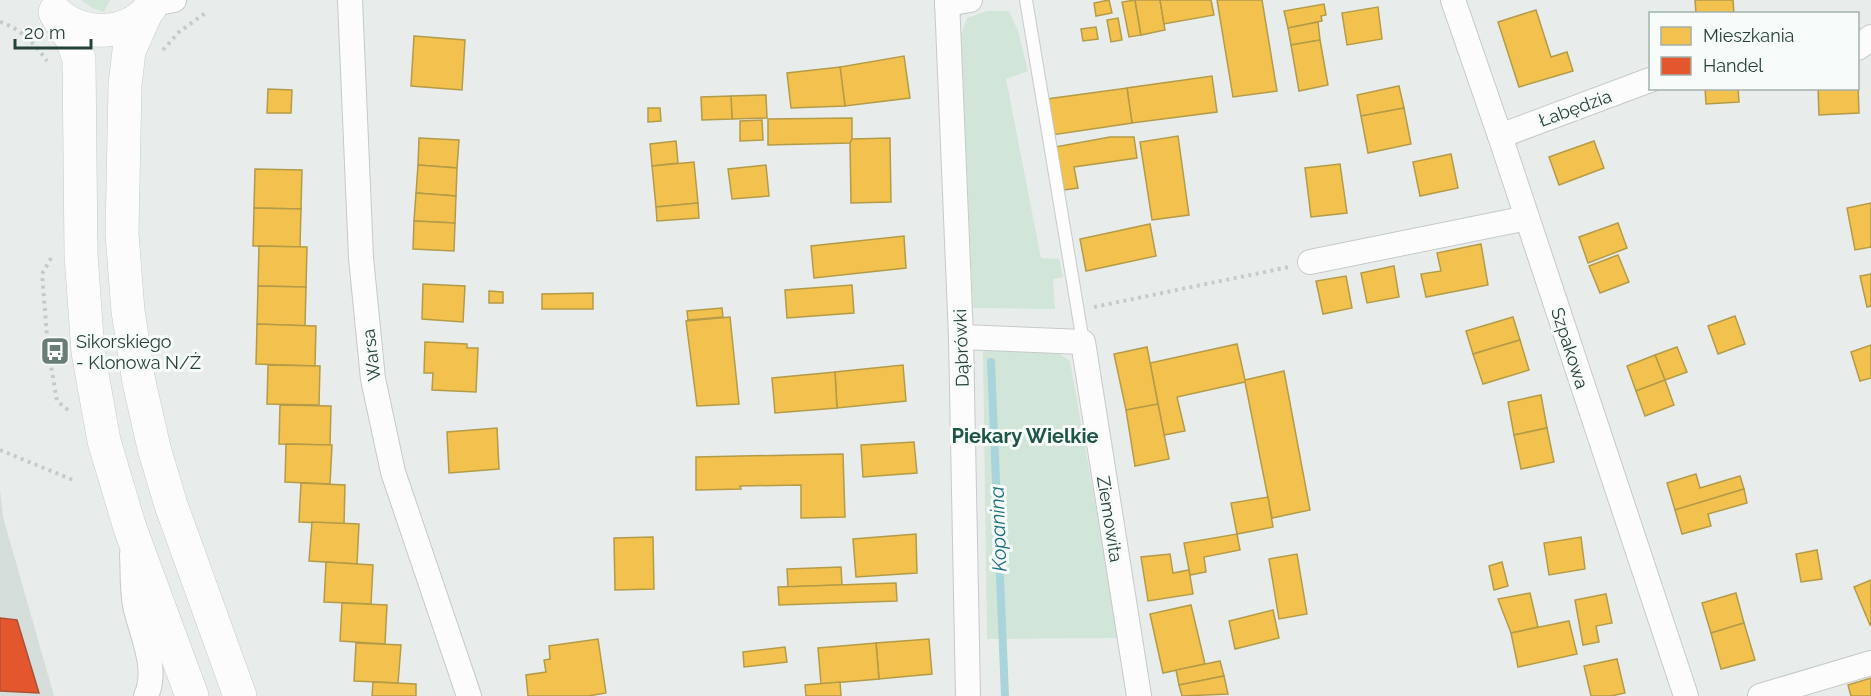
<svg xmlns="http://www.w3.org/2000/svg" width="1871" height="696" font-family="Raleway,sans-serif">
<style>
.built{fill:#d6dedb}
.green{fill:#d1e6d8}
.homes{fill:#f2c14e;stroke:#b49b48;stroke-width:1.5}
.shops{fill:#e4572e;stroke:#aa5132;stroke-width:1.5}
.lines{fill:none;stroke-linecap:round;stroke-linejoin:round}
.stream{stroke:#a9d4db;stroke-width:8}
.lane-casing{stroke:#c5cac8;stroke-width:14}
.street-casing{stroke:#c5cac8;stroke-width:26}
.secondary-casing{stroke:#c3cbc8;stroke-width:34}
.path{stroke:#c3ccca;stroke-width:4;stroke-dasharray:3 4.5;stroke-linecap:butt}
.lane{stroke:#fcfcfc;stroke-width:12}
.street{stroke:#fcfcfc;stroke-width:24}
.secondary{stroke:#fcfcfc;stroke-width:33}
.labels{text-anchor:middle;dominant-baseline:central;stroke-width:6;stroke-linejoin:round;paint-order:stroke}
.street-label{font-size:18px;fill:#24423a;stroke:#f7fbf9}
.poi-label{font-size:18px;fill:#24423a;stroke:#f7fbf9;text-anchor:start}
.neighbourhood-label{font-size:20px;font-weight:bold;fill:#1f5548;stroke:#f7fbf9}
.water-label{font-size:20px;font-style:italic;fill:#1c6f80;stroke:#f7fbf9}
</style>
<rect width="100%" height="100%" fill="#e8edeb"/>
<polygon class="built" points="0,489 3,517 54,696 0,696"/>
<g class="green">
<polygon points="81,0 110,0 104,12 92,8"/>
<polygon points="987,11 1009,11 1018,31 1028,71 1006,79 1041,258 1059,259 1063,277 1053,279 1055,309 973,308 961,34 967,18"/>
<polygon points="1049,346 1070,361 1119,638 987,639 983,351"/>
</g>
<g class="homes">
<polygon points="1109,0 1112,13 1096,16 1094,3"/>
<polygon points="1135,0 1141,35 1129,37 1122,2"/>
<polygon points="1135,0 1160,0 1165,30 1141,35"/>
<polygon points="1160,0 1211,0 1214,15 1164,24"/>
<polygon points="1217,0 1262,0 1277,91 1233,97"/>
<polygon points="1695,0 1733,0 1734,14 1696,14"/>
<polygon points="1324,4 1326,15 1321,16 1322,21 1288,28 1284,11"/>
<polygon points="1378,7 1382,39 1347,45 1342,13"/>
<polygon points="1536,10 1551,57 1567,52 1573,71 1519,87 1498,22"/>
<polygon points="1118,18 1122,40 1111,42 1107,20"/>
<polygon points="1318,22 1320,40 1291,45 1288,28"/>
<polygon points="1096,27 1098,39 1083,41 1081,29"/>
<polygon points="414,36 465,40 462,90 411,86"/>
<polygon points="1320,40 1328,85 1299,91 1291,45"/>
<polygon points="904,56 910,98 845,106 840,67"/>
<polygon points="840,67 845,106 791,108 787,73"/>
<polygon points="1212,76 1217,112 1132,123 1127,88"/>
<polygon points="1858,84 1859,113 1819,115 1818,88 1858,88"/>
<polygon points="1399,86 1404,108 1361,116 1357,95"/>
<polygon points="1127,88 1132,123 1052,135 1047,99"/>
<polygon points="1705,88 1738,88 1739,102 1706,104"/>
<polygon points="268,89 292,90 291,113 267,113"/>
<polygon points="766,95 767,118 732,119 731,96"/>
<polygon points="731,96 732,119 702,120 701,97"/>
<polygon points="648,108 660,108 661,121 648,122"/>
<polygon points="1404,108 1411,144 1368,153 1361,116"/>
<polygon points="852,118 852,139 850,143 768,145 768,119"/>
<polygon points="762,120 763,140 740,141 740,121"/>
<polygon points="1178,136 1189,215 1152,220 1140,142"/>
<polygon points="1110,137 1134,137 1137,158 1074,167 1078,188 1064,190 1055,147"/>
<polygon points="419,138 459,140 457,168 418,165"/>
<polygon points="890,138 891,202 851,203 850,143 852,139"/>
<polygon points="676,141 678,163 652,166 650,144"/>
<polygon points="1594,141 1604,168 1559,185 1549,157"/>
<polygon points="1451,154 1458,188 1420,196 1413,162"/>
<polygon points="694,162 698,203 656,207 652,166"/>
<polygon points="1340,164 1347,213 1311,217 1305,168"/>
<polygon points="418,165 457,168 456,196 416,193"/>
<polygon points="766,165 769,196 732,199 728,169"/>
<polygon points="255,169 302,170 301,209 254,208"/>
<polygon points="416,193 456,196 455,223 414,221"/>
<polygon points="698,203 699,218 657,221 656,207"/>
<polygon points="1871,203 1871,247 1855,250 1847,208"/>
<polygon points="254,208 301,209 300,247 253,246"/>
<polygon points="414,221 455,223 454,251 413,249"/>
<polygon points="1618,223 1627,248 1588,263 1579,237"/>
<polygon points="1150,224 1156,256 1086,271 1080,239"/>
<polygon points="904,236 906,268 814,278 811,246"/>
<polygon points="1481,244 1488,285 1426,297 1421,274 1441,271 1437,253"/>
<polygon points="259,246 307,247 306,287 258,286"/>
<polygon points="1618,255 1629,282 1600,293 1589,266"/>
<polygon points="1394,266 1399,297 1367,303 1361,273"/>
<polygon points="1871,274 1871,306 1867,307 1860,276"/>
<polygon points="1346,276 1352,308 1323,314 1316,281"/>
<polygon points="423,284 465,286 463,322 422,319"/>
<polygon points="852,285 854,313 787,318 785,290"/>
<polygon points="258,286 306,287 305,326 257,324"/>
<polygon points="489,291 503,292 503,303 489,303"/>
<polygon points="593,293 593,309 542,309 542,294"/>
<polygon points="722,308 723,317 688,320 687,311"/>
<polygon points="1735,316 1745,344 1718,354 1708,326"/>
<polygon points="730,317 739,404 697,406 686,321"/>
<polygon points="1513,317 1520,340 1473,354 1466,331"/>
<polygon points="257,324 316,326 315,366 256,364"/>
<polygon points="1520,340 1529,370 1483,384 1473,354"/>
<polygon points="425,342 467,344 467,348 478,348 476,392 432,390 433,373 424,373"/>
<polygon points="1237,344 1245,380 1284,371 1310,510 1272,518 1245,382 1177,397 1185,431 1164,435 1150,363"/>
<polygon points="1871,345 1871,378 1860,381 1851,352"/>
<polygon points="1147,347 1158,404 1126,410 1114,354"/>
<polygon points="1677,347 1687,372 1665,380 1655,355"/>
<polygon points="1655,355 1665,380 1636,391 1627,366"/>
<polygon points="268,365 320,366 319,405 267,404"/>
<polygon points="903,365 906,401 837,408 835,372"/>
<polygon points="835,372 837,408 775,413 772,378"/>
<polygon points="1665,380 1674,405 1645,416 1636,391"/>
<polygon points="1541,395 1547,428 1514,435 1508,402"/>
<polygon points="1158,404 1169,459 1135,466 1126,410"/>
<polygon points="280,405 331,406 330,445 279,444"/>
<polygon points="497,428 499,469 449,473 447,432"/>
<polygon points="1547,428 1554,462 1521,469 1514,435"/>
<polygon points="914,442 917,473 863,477 861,445"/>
<polygon points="286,444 332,445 330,484 285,482"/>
<polygon points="843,454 845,517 801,518 801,485 740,486 741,489 696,490 696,457"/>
<polygon points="1696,474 1700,488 1740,476 1744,489 1675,510 1667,483"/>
<polygon points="301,483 345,485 344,524 299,522"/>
<polygon points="1744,489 1747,503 1708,514 1711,526 1682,534 1675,510"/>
<polygon points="1268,497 1273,527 1237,534 1231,503"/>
<polygon points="312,522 359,524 357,564 309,561"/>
<polygon points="916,534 917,573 856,577 853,539"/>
<polygon points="1237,534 1240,550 1204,557 1206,572 1190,575 1184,543"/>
<polygon points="653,537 654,589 615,590 614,538"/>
<polygon points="1581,537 1585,569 1549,575 1544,543"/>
<polygon points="1817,550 1822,579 1801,582 1796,554"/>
<polygon points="1170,554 1173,573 1189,570 1193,594 1148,601 1141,557"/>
<polygon points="1297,554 1307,614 1279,619 1269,559"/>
<polygon points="326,562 373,565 371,604 324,602"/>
<polygon points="1502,562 1508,586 1494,590 1489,566"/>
<polygon points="841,567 842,585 788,587 787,569"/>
<polygon points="1871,580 1871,625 1870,625 1854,587"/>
<polygon points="896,583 897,601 779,605 778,587"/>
<polygon points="1530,593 1538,627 1511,633 1498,599"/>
<polygon points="1736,593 1744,623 1711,633 1702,603"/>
<polygon points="1606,594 1612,623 1596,626 1599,642 1583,645 1575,600"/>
<polygon points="342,603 387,605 385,644 340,641"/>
<polygon points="1191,605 1205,664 1163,673 1150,614"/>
<polygon points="1273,610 1279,638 1235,649 1229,621"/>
<polygon points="1569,621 1577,654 1518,667 1511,633"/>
<polygon points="1744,623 1755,660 1721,669 1711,633"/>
<polygon points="598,639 606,693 588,696 528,696 526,675 546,672 544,660 550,659 549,646"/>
<polygon points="929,639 932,674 879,679 876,643"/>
<polygon points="356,643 401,645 398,683 354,681"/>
<polygon points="876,643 879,679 821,684 818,648"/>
<polygon points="785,647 787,662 744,667 743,652"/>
<polygon points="1617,659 1625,693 1611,696 1591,696 1584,666"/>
<polygon points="1220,661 1224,676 1179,685 1176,670"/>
<polygon points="1224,676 1228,694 1182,696 1179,685"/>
<polygon points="1871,678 1871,696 1851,696 1848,685"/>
<polygon points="373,682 416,684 416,696 372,696"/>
<polygon points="840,682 841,696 806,696 805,685"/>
</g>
<polygon class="shops" points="0,618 17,620 39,693 0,691"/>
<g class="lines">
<polyline class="stream" points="991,362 1005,696"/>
<g class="lane-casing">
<polyline id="lane" points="1026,0 1083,342"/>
</g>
<g class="street-casing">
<g id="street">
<polyline points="350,0 361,258 373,379 393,472 469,696"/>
<polyline points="947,0 961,337 968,696"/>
<polyline points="1453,0 1500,136 1686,696"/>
<polyline points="153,4 174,0"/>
<polyline points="947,4 970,0"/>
<polyline points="1858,48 1871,37"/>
<polyline points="1500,136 1650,80"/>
<polyline points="1310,262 1527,218"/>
<polyline points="961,337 1083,342 1139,696"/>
<path d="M 132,554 C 133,571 132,589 135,605 C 141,634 159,668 146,696"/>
<polyline points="1760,696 1871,663"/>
</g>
</g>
<g class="secondary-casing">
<g id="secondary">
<path d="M 55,12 C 81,37 127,37 150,8"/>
<polyline points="56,14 72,39 79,59 81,255 88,352 104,441 130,528 192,696"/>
<polyline points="145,15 129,51 125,85 122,234 128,311 139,382 154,448 171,505 240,696"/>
</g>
</g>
<g class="path">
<path d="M 0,22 C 20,28 35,44 47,61"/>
<polyline points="163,50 179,32 208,11"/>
<polyline points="51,258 42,274 48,348 57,401 68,410"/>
<polyline points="1094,307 1289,267"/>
<polyline points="0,450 73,480"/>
</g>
<use href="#lane" class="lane"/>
<use href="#street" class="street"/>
<use href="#secondary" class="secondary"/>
</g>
<defs>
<g id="bus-square" transform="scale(1.5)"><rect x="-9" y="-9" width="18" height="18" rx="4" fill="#697e78" stroke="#f7fbf9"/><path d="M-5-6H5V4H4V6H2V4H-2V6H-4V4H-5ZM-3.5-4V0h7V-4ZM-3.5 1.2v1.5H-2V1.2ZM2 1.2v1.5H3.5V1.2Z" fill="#fff"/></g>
</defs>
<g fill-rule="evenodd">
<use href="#bus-square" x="55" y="351"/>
</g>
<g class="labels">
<g class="street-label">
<text transform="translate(1575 108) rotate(-20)">Łabędzia</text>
<text transform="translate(961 348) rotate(-92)">Dąbrówki</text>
<text transform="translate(1570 348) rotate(72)">Szpakowa</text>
<text transform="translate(371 355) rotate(-97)">Warsa</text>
<text transform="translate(1110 519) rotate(81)">Ziemowita</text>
</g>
<g class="poi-label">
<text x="76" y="341">Sikorskiego<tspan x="76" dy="21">- Klonowa N/Ż</tspan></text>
</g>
<g class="neighbourhood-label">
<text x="1025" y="436">Piekary Wielkie</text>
</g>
<g class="water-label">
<text transform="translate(998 529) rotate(-92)">Kopanina</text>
</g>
</g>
<rect x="1649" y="12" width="210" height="78" fill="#f7fbf9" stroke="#a3b1ad" stroke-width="1.5"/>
<rect x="1661" y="27" width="30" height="18" fill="#f2c14e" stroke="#a3b1ad" stroke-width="1.5"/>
<text x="1703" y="42" font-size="18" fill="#24423a">Mieszkania</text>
<rect x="1661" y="57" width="30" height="18" fill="#e4572e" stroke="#a3b1ad" stroke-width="1.5"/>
<text x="1703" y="72" font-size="18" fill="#24423a">Handel</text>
<path d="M15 39v9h76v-9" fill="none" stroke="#24423a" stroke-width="3"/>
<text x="24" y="39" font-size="18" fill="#24423a" stroke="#f7fbf9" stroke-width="4.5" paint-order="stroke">20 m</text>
</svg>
